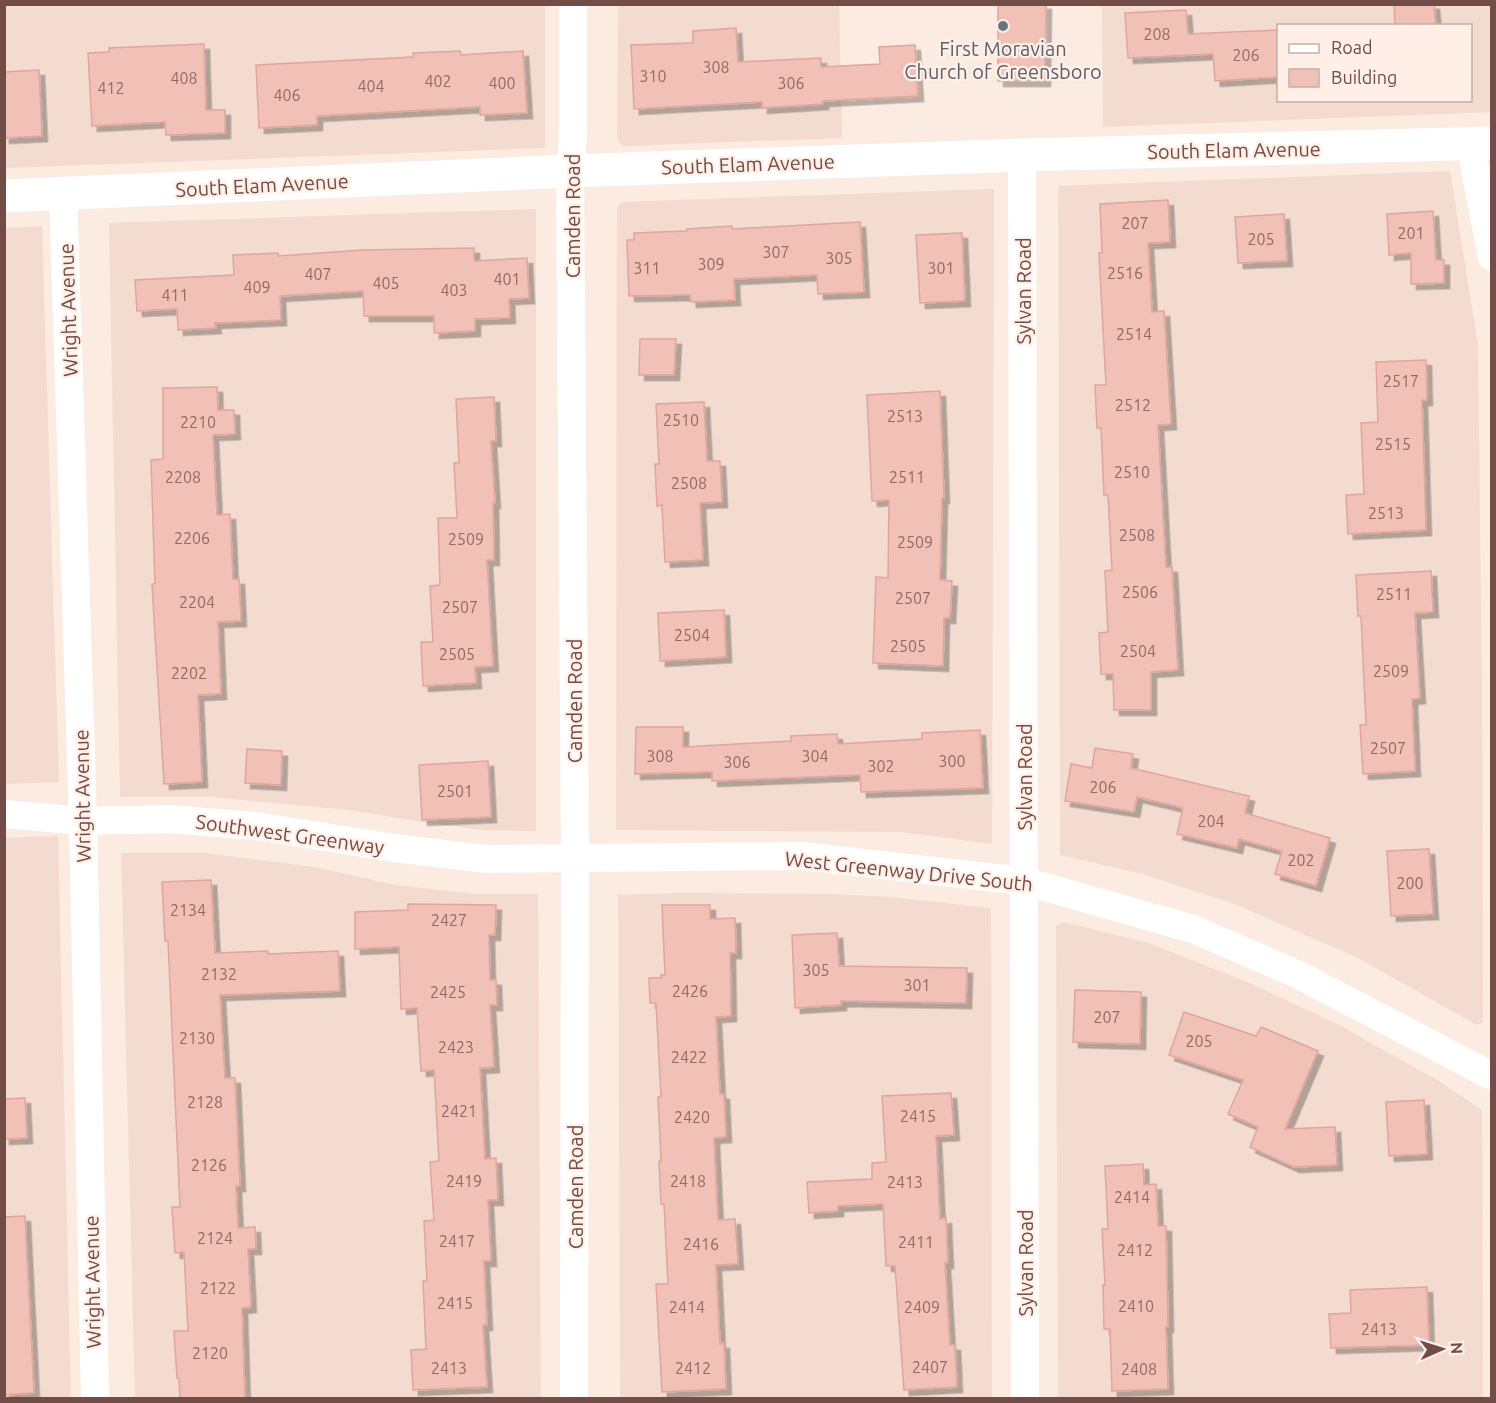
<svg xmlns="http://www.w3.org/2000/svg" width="1496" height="1403" font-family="Ubuntu,sans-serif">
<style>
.residential{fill:#f3dbcf;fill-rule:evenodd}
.building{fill:#f1c1b8;stroke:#e4a498;stroke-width:1.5;filter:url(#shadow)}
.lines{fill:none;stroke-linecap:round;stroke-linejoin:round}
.minor{stroke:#fff;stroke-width:28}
.tertiary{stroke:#fff;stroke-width:33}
.worship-dot{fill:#6b7280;stroke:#ffefe6;stroke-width:2}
.labels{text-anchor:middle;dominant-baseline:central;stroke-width:4.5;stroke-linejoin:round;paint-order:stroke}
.number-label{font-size:16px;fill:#926a64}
.worship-label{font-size:20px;fill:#5b616d;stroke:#ffefe6}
.street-label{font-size:20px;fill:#724d48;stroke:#ffefe6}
</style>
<defs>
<filter id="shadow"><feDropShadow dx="5.5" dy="5.5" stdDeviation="0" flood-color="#0004"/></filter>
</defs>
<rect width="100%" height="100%" fill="#fcebe0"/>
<g class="residential">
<polygon points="4,5 545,5 545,148 5,168"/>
<polygon points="618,5 839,5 842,138 623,146 617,140"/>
<path d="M 1102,5 L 1491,5 L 1491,112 L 1103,127 ZM 1278,26 L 1470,26 L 1470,100 L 1278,100 Z"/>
<polygon points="1450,171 1478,344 1482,700 1483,1022 1477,1025 1358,958 1237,905 1143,874 1060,855 1058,186"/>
<polygon points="994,189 992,844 902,832 616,830 617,208 622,202"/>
<polygon points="536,209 536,831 482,830 415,821 349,810 211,797 120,797 109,223"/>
<polygon points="42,226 59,782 5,784 5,228"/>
<polygon points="58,836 71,1398 5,1398 4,838"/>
<polygon points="121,853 204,853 315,867 395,885 474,894 538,894 541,1398 135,1398"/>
<polygon points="681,893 829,894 891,897 991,908 992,1398 620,1398 618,895"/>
<polygon points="1063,922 1149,943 1252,984 1337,1024 1437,1080 1482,1110 1483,1398 1058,1398 1056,926"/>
</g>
<g class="building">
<polygon points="998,4 1046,4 1045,81 998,81"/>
<polygon points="1394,4 1434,4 1436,26 1395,26"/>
<polygon points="1186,10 1188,34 1278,30 1278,77 1215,81 1213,54 1128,58 1125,13"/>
<polygon points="736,28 738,62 821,58 821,67 880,64 879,47 915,45 918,96 823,101 823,104 762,108 762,102 634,109 631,45 693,43 693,31"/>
<polygon points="204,44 206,110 225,110 225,133 166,135 165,122 92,126 88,53 109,52 109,48"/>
<polygon points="460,51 461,55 523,51 527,113 480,115 480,107 317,116 317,125 259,128 256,65 413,57 413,53"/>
<polygon points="39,70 42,136 4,138 4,72"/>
<polygon points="1168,200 1170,242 1148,243 1152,312 1164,311 1171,424 1158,425 1166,567 1172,567 1178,670 1151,672 1151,710 1114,710 1113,674 1101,674 1099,633 1108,632 1105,571 1112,570 1108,495 1104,495 1101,428 1097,428 1095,385 1106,385 1099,253 1102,253 1100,204"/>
<polygon points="1433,211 1436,260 1444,260 1444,283 1411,284 1411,253 1389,255 1387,214"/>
<polygon points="1284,214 1287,261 1238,263 1235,217"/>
<polygon points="860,222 864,292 818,294 817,275 734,279 735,300 691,302 690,295 629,296 627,240 634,240 634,233 687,231 687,229 732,226 732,229"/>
<polygon points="962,233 965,301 920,303 916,235"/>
<polygon points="474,248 474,261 527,258 529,298 509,299 510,318 475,319 475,331 434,333 434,316 364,316 363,291 280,296 281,320 215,323 216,328 178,330 177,309 137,311 135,280 234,275 233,255 278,253 278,256 363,250"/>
<polygon points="640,339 676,339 674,375 639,375"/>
<polygon points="1426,360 1427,400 1422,400 1426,530 1348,534 1346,495 1364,494 1361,423 1378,422 1376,362"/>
<polygon points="217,387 218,410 234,410 235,434 213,435 217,515 230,514 233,579 239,579 241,621 218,622 221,694 198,695 202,782 164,784 152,584 155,584 151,460 163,459 163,388"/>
<polygon points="940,391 944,498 942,498 940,580 952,581 950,618 944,618 943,666 873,663 876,577 888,578 889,500 872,501 867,395"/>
<polygon points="494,397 496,441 491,441 495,503 493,503 494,560 487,560 493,666 475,667 476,683 423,686 421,642 433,642 430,586 440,585 438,518 457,518 454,463 459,463 456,399"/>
<polygon points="704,402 707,461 720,461 722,502 700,503 703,560 665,562 662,505 657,506 655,464 659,464 656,404"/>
<polygon points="1431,571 1433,612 1415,613 1420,698 1412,699 1415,771 1363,774 1360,725 1366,725 1361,616 1358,616 1356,575"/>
<polygon points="724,610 726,657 660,661 658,613"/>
<polygon points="636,727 683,727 683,747 791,741 791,736 837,734 838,744 922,739 922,733 980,730 983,788 861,792 860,775 712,781 712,772 635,774"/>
<polygon points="1095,748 1133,754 1131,768 1249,796 1245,813 1330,838 1316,886 1275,874 1282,851 1239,839 1237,848 1177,834 1183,808 1137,797 1134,812 1065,801 1071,764 1092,768"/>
<polygon points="247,749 282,751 281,785 245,783"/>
<polygon points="488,761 491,817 422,820 419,765"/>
<polygon points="1429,849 1433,914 1391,916 1387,851"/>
<polygon points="211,880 215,953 268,951 268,954 338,951 340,991 220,995 225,1078 235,1078 240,1186 236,1186 238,1228 255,1227 256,1249 248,1249 251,1307 242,1308 245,1398 180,1398 179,1378 177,1378 174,1331 188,1331 184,1252 175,1253 172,1207 180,1207 168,941 165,941 162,882"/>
<polygon points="408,904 496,905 495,935 489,935 490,980 496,980 497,1005 490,1005 494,1067 480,1068 485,1159 496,1158 498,1200 488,1200 491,1261 484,1261 487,1325 483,1325 487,1387 413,1390 411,1350 426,1349 423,1281 427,1281 424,1221 434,1220 430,1162 439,1161 434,1070 421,1071 417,1008 401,1009 399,947 355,949 355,912 408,910"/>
<polygon points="662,905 710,905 710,919 735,918 736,953 730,953 731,1016 716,1017 720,1094 724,1094 726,1137 714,1138 718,1220 735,1219 738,1264 716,1265 720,1344 724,1343 726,1389 662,1392 656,1284 668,1284 664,1204 661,1204 659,1161 661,1161 658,1097 661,1097 656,1003 650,1003 649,978 661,978 661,975 665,975"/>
<polygon points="837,933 839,966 967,968 966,1003 841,1001 841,1005 795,1008 792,935"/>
<polygon points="1075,990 1141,992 1140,1044 1073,1042"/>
<polygon points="1184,1012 1256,1036 1261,1027 1318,1051 1285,1129 1335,1127 1337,1165 1294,1167 1250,1147 1258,1127 1228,1114 1243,1080 1169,1055"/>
<polygon points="951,1093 954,1135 936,1136 940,1219 946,1218 948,1263 945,1263 950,1345 955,1345 957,1387 904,1390 895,1266 886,1266 883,1204 838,1206 838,1211 809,1213 807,1182 872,1179 872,1163 886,1162 882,1096"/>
<polygon points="25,1098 27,1138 4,1139 4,1099"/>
<polygon points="1424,1100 1427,1154 1389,1156 1386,1102"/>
<polygon points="1143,1164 1144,1185 1156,1184 1158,1226 1166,1226 1168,1327 1166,1327 1168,1389 1112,1391 1110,1329 1104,1329 1103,1285 1105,1285 1102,1229 1108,1229 1105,1166"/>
<polygon points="25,1216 34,1393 4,1395 4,1217"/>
<polygon points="1427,1287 1429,1345 1331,1348 1329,1314 1351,1313 1350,1290"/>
</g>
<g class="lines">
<g class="minor">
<polyline points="573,4 573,137 570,171 575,858 574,1398"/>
<polyline points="1470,144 1492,257"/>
<polyline points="1022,155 1025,1398"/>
<polyline points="63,194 83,821 95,1398"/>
<polyline points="4,814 83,821 170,819 256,826 394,848 486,859 802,856 1024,881 1193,929 1299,975 1492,1076"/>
</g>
<polyline class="tertiary" points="4,196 570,171 1022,155 1492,143"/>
</g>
<circle class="worship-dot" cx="1003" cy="26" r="6"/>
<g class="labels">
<g class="number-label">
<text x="1157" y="34">208</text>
<text x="1246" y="55">206</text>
<text x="716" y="67">308</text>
<text x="653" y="76">310</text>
<text x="184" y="78">408</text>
<text x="438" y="81">402</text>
<text x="502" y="83">400</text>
<text x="791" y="83">306</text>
<text x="371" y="86">404</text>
<text x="111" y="88">412</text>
<text x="287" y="95">406</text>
<text x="1135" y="223">207</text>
<text x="1411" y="233">201</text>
<text x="1261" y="239">205</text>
<text x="776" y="252">307</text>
<text x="839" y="258">305</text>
<text x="711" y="264">309</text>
<text x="647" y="268">311</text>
<text x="941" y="268">301</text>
<text x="1125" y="273">2516</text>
<text x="318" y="274">407</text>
<text x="507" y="279">401</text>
<text x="386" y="283">405</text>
<text x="257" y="287">409</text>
<text x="454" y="290">403</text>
<text x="175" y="295">411</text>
<text x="1134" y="334">2514</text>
<text x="1401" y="381">2517</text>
<text x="1133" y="405">2512</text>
<text x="905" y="416">2513</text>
<text x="681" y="420">2510</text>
<text x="198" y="422">2210</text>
<text x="1393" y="444">2515</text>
<text x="1132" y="472">2510</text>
<text x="183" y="477">2208</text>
<text x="907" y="477">2511</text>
<text x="689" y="483">2508</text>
<text x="1386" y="513">2513</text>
<text x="1137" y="535">2508</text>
<text x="192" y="538">2206</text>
<text x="466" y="539">2509</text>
<text x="915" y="542">2509</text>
<text x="1140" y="592">2506</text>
<text x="1394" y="594">2511</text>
<text x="913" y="598">2507</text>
<text x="197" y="602">2204</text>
<text x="460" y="607">2507</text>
<text x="692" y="635">2504</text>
<text x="908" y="646">2505</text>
<text x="1138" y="651">2504</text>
<text x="457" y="654">2505</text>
<text x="1391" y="671">2509</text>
<text x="189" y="673">2202</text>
<text x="1388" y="748">2507</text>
<text x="660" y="756">308</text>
<text x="815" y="756">304</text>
<text x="952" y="761">300</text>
<text x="737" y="762">306</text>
<text x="881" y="766">302</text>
<text x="1103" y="787">206</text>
<text x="455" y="791">2501</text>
<text x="1211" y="821">204</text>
<text x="1301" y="860">202</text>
<text x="1410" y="883">200</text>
<text x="188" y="910">2134</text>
<text x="449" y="920">2427</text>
<text x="816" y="970">305</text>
<text x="219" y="974">2132</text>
<text x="917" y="985">301</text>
<text x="690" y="991">2426</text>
<text x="448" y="992">2425</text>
<text x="1107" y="1017">207</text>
<text x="197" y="1038">2130</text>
<text x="1199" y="1041">205</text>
<text x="456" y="1047">2423</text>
<text x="689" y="1057">2422</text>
<text x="205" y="1102">2128</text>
<text x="459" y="1111">2421</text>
<text x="918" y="1116">2415</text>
<text x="692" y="1117">2420</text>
<text x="209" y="1165">2126</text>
<text x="464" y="1181">2419</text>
<text x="688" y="1181">2418</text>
<text x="905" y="1182">2413</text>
<text x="1132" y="1197">2414</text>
<text x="215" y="1238">2124</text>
<text x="457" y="1241">2417</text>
<text x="916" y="1242">2411</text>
<text x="701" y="1244">2416</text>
<text x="1135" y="1250">2412</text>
<text x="218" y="1288">2122</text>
<text x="455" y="1303">2415</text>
<text x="1136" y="1306">2410</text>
<text x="687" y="1307">2414</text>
<text x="922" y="1307">2409</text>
<text x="1379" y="1329">2413</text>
<text x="210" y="1353">2120</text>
<text x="930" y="1367">2407</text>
<text x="449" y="1368">2413</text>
<text x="693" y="1368">2412</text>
<text x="1139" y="1369">2408</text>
</g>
<g class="worship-label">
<text x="1003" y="48">First Moravian<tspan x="1003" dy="23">Church of Greensboro</tspan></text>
</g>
<g class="street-label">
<text transform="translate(1234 150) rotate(-1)">South Elam Avenue</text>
<text transform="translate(748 164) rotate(-2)">South Elam Avenue</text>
<text transform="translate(262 185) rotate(-3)">South Elam Avenue</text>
<text transform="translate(572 216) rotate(-90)">Camden Road</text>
<text transform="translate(1023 291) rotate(-90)">Sylvan Road</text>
<text transform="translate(68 310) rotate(-92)">Wright Avenue</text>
<text transform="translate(574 701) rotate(-90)">Camden Road</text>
<text transform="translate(1024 777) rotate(-90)">Sylvan Road</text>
<text transform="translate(82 796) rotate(-91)">Wright Avenue</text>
<text transform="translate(290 834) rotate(8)">Southwest Greenway</text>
<text transform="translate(909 871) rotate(6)">West Greenway Drive South</text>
<text transform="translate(575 1187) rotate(-90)">Camden Road</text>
<text transform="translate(1025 1263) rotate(-90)">Sylvan Road</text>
<text transform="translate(92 1282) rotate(-91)">Wright Avenue</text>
</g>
</g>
<rect width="1496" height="1403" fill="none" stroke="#724d48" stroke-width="12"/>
<rect x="1277" y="24" width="195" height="78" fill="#ffefe6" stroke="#c7aea7" stroke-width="1.5"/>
<rect x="1289" y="44" width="30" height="9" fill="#ffffff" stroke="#c7aea7" stroke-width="1.5"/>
<text x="1331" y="54" font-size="18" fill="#724d48">Road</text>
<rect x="1289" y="69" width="30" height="18" fill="#f1c1b8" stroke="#c7aea7" stroke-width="1.5"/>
<text x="1331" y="84" font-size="18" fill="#724d48">Building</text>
<g transform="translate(1442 1349) rotate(87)" stroke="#ffefe6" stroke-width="4.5" paint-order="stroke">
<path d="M0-4.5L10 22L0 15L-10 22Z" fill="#724d48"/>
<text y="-9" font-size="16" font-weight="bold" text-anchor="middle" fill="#724d48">N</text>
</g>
</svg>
